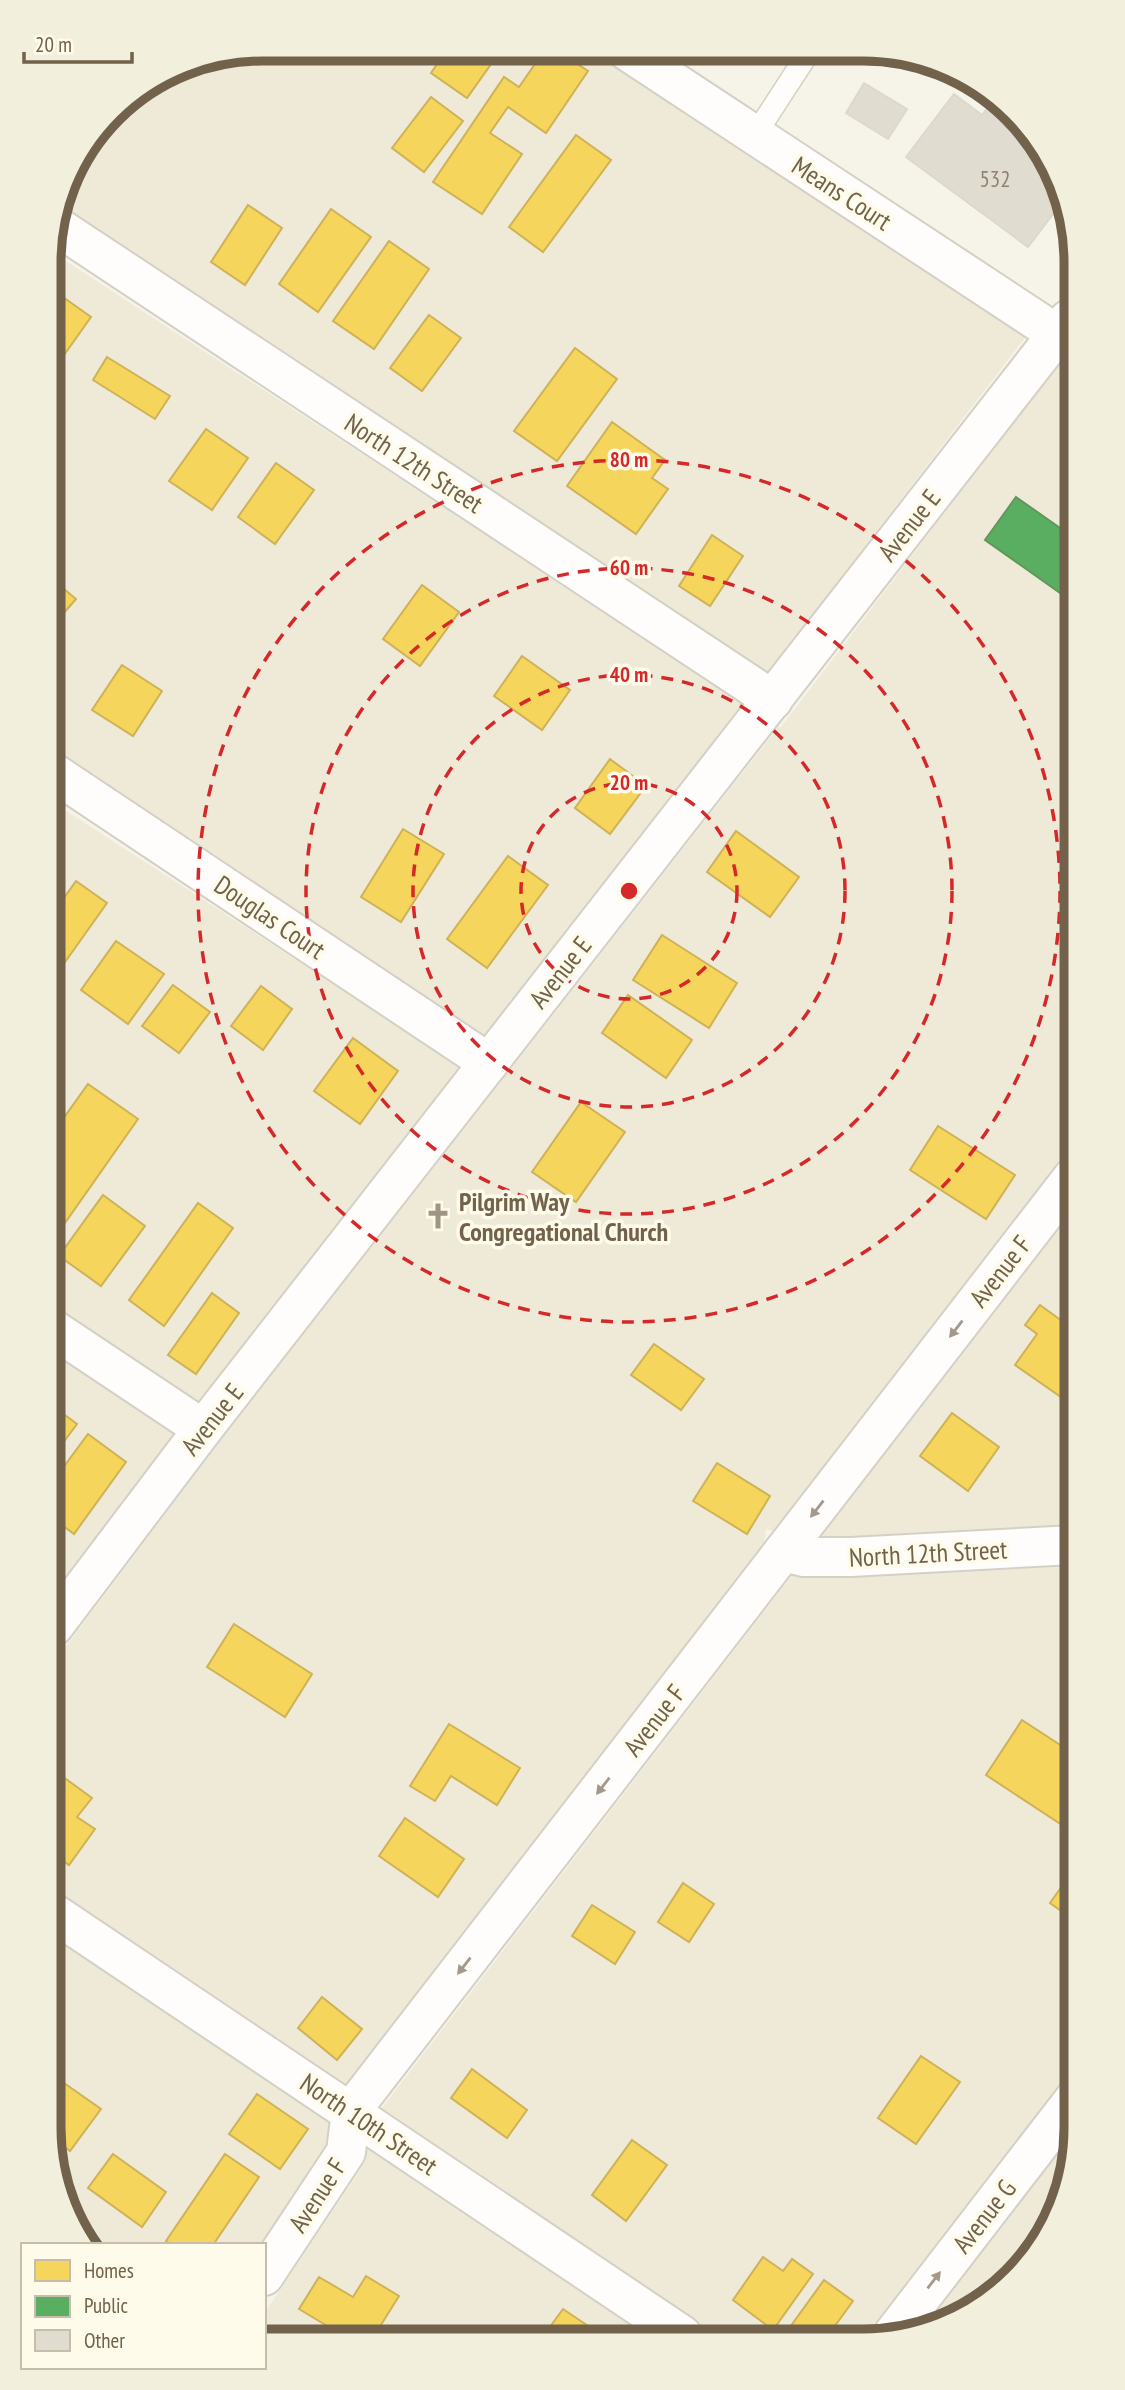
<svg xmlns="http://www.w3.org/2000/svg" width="1125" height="2390" font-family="'PT Sans Narrow',sans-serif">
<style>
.residential{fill:#efead8}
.homes{fill:#f6d55c;stroke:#ceb257;stroke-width:2}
.public{fill:#5aae61;stroke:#61975a;stroke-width:2}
.building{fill:#e1dcd0;stroke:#ded8cc;stroke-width:2}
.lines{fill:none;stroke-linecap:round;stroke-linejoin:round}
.lane-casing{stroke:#d4d0c6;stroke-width:24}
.street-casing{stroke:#d4d0c6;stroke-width:42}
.lane{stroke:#fefdfc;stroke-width:21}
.street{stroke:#fefdfc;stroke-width:38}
.oneway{fill:#a39889}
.ring{fill:none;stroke:#d62828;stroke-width:3.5;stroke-dasharray:12 9}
.labels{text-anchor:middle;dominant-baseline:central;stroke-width:7;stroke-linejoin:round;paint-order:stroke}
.number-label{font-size:23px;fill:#90826e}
.street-label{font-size:26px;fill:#72624b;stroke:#fefbea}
.poi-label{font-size:26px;font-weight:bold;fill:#72624b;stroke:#fefbea;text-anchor:start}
.rim{fill:none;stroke:#72624b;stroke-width:9}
.centre{fill:#d62828;stroke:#fefbea;stroke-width:3.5}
.ring-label{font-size:21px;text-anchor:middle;font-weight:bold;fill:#d62828;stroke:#fefbea;stroke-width:7;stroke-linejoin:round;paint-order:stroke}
</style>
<rect width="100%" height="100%" fill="#f6f4e9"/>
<g class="residential">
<polygon points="262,49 593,51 1027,335 767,674 59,211 71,168 121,102 181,65"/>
<polygon points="49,250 744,703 484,1037 51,755"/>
<polygon points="1069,350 1072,1144 773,1531 766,1529 764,1543 345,2085 55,1891 55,1661 220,1441 779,726 781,727"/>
<polygon points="51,801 460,1066 197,1403 53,1307"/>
<polygon points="1072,1212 1073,1526 820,1538"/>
<polygon points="53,1352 175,1432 54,1592"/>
<polygon points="1073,1565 1075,2065 866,2334 715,2335 381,2109 793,1574 807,1577 855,1577"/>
<polygon points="55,1937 330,2120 327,2144 260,2245 84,2245 56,2184"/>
<polygon points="1075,2132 1076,2143 1060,2209 1032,2258 981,2305 919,2333"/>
<polygon points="368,2145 649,2335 264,2337 264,2314 364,2164"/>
</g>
<g class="homes">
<polygon points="447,50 501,50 467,98 431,73"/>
<polygon points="544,51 558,51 588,71 546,133 508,107 490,133 522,154 482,214 433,182 504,77 519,87"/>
<polygon points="431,97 463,121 424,172 392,148"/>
<polygon points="576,135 611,160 543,252 509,227"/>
<polygon points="248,205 282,228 245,285 211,262"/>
<polygon points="331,209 371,237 318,312 279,284"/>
<polygon points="389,241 429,269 374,349 333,321"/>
<polygon points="53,290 91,317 62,358 50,350 50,295"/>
<polygon points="429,315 461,338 422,391 390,368"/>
<polygon points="575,348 617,379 557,461 514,431"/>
<polygon points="107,357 170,396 155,419 93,380"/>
<polygon points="612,422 665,460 652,478 668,489 636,534 567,486"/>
<polygon points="206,429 248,458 212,510 169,481"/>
<polygon points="276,463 314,490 275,544 238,517"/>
<polygon points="712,535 743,556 710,606 679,586"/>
<polygon points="51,578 76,599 51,628"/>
<polygon points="422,585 459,612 420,666 383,639"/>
<polygon points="522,656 570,690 542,730 494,696"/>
<polygon points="122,665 162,691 133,736 92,710"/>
<polygon points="610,759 646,786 610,834 575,808"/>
<polygon points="403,829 444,854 401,922 361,897"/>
<polygon points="736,831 799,877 770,917 707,872"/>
<polygon points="508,856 548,885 487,968 447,939"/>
<polygon points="76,881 107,903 58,972 52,968 52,915"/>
<polygon points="662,935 737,983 709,1028 633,980"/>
<polygon points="116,941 164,974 128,1024 81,990"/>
<polygon points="173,985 210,1012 179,1053 142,1026"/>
<polygon points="261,986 292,1009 263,1050 231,1026"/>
<polygon points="628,995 692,1040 666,1078 602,1033"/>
<polygon points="353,1038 398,1071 360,1124 314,1091"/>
<polygon points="88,1084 138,1119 53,1240 53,1139 55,1135 53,1133"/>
<polygon points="581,1102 625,1132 576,1202 532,1172"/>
<polygon points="938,1126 1015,1175 986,1219 910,1170"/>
<polygon points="103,1195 145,1226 101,1286 59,1256"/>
<polygon points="198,1203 233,1228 164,1326 129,1300"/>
<polygon points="212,1293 239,1313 196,1374 168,1355"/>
<polygon points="1040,1305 1073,1329 1073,1380 1061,1397 1015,1365 1037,1334 1025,1325"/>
<polygon points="654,1344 704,1379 681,1410 631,1375"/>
<polygon points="54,1407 77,1424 54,1455"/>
<polygon points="952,1413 999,1447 968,1491 920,1456"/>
<polygon points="88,1434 126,1462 74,1534 54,1519 54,1480"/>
<polygon points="717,1463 770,1496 747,1534 693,1501"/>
<polygon points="234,1624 312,1674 285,1717 207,1667"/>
<polygon points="1022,1720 1074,1754 1074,1833 986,1775"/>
<polygon points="449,1724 520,1768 497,1805 451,1776 435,1801 410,1786"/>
<polygon points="55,1771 92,1798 77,1817 95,1829 69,1865 55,1855"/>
<polygon points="405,1818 464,1859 438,1897 379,1856"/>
<polygon points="1072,1872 1075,1874 1075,1921 1050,1903"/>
<polygon points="683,1883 714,1904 689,1942 658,1922"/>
<polygon points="592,1905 635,1932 615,1964 572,1936"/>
<polygon points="322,1997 362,2029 337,2060 298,2028"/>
<polygon points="921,2056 960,2082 916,2144 878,2118"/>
<polygon points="472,2069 527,2110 507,2138 451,2098"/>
<polygon points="64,2083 101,2109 70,2151 56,2140 56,2094"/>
<polygon points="257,2094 308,2129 280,2169 229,2134"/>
<polygon points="632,2140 667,2165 626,2221 592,2195"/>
<polygon points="113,2154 166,2192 142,2227 88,2188"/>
<polygon points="225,2154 259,2177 213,2245 172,2245 166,2241"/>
<polygon points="763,2257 783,2271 792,2259 813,2274 773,2330 733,2300"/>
<polygon points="366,2276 399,2296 374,2336 344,2336 299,2309 319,2277 353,2297"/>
<polygon points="824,2280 853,2301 829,2334 785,2334"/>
<polygon points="563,2309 594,2330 590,2335 544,2335"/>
</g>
<polygon class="public" points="1016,497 1070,535 1070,600 985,540"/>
<g class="building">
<polygon points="864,83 907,109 888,139 846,113"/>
<polygon points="954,94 982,115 995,98 1004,102 1047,155 1065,198 1028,247 906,157"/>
</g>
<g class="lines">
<g class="lane-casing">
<polyline id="lane" points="755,135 809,52"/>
</g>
<g class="street-casing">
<g id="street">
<polyline points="627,51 1057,334"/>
<polyline points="55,225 773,700"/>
<polyline points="51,771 489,1063"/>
<polyline points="53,1329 203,1429"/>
<polyline points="783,1552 804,1557 851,1557 1073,1545"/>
<polyline points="54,1626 203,1429 1069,319"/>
<polyline points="55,1914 682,2335"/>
<polyline points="264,2276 346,2152 351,2111 1072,1178"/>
<polyline points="893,2334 1075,2098"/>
</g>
</g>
<use href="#lane" class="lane"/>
<use href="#street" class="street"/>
</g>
<defs><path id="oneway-solid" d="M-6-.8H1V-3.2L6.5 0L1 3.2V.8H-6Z" transform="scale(1.75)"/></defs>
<g class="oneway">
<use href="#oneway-solid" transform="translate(956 1329) rotate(128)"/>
<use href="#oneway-solid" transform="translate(817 1509) rotate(128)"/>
<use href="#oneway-solid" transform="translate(603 1786) rotate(128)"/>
<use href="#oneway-solid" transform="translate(464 1966) rotate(128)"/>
<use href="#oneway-solid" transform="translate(934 2280) rotate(-52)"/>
</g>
<g class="ring">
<circle cx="629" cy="891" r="108"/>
<circle cx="629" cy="891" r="216"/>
<circle cx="629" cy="891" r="323"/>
<circle cx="629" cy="891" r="431"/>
</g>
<defs>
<g id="church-bare" transform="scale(2.1)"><path d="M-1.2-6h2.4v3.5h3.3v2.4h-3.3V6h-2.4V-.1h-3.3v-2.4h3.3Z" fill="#a09582" stroke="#fefbea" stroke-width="2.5" paint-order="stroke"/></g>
</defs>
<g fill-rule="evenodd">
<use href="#church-bare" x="438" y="1216"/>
</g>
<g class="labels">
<g class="number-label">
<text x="995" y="178">532</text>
</g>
<g class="street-label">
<text transform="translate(842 193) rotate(33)">Means Court</text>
<text transform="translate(414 463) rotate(33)">North 12th Street</text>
<text transform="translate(909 525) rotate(-52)">Avenue E</text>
<text transform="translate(270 917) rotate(34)">Douglas Court</text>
<text transform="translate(560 972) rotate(-52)">Avenue E</text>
<text transform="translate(1000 1271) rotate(-52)">Avenue F</text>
<text transform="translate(212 1419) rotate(-52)">Avenue E</text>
<text transform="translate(928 1553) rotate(-3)">North 12th Street</text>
<text transform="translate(654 1720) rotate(-52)">Avenue F</text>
<text transform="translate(369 2124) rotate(34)">North 10th Street</text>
<text transform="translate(317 2195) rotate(-57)">Avenue F</text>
<text transform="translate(984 2216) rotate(-52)">Avenue G</text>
</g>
<g class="poi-label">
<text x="459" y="1201">Pilgrim Way<tspan x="459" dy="30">Congregational Church</tspan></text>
</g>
</g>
<path d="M0 0H1125V2390H0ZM262 61H863A201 201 0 0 1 1064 262V2128A201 201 0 0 1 863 2329H262A201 201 0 0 1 61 2128V262A201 201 0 0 1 262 61Z" fill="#f3efdd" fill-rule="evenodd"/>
<path class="rim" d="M262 61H863A201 201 0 0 1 1064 262V2128A201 201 0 0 1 863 2329H262A201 201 0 0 1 61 2128V262A201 201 0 0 1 262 61Z"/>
<circle cx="629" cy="891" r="10" class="centre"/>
<g class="ring-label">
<text x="629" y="467">80 m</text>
<text x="629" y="575">60 m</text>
<text x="629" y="682">40 m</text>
<text x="629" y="790">20 m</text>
</g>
<rect x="21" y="2243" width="245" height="126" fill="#fefbea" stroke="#c6beaa" stroke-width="2"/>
<rect x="35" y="2260" width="35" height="21" fill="#f6d55c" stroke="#c6beaa" stroke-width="2"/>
<text x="84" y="2278" font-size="21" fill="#72624b">Homes</text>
<rect x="35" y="2296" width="35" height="21" fill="#5aae61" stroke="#c6beaa" stroke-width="2"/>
<text x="84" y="2313" font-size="21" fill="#72624b">Public</text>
<rect x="35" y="2330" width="35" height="21" fill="#e1dcd0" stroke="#c6beaa" stroke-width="2"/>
<text x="84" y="2348" font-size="21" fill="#72624b">Other</text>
<path d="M24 52v10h108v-10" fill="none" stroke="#72624b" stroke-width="3.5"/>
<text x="35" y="52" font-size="21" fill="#72624b" stroke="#fefbea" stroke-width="5" paint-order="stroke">20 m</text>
</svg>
